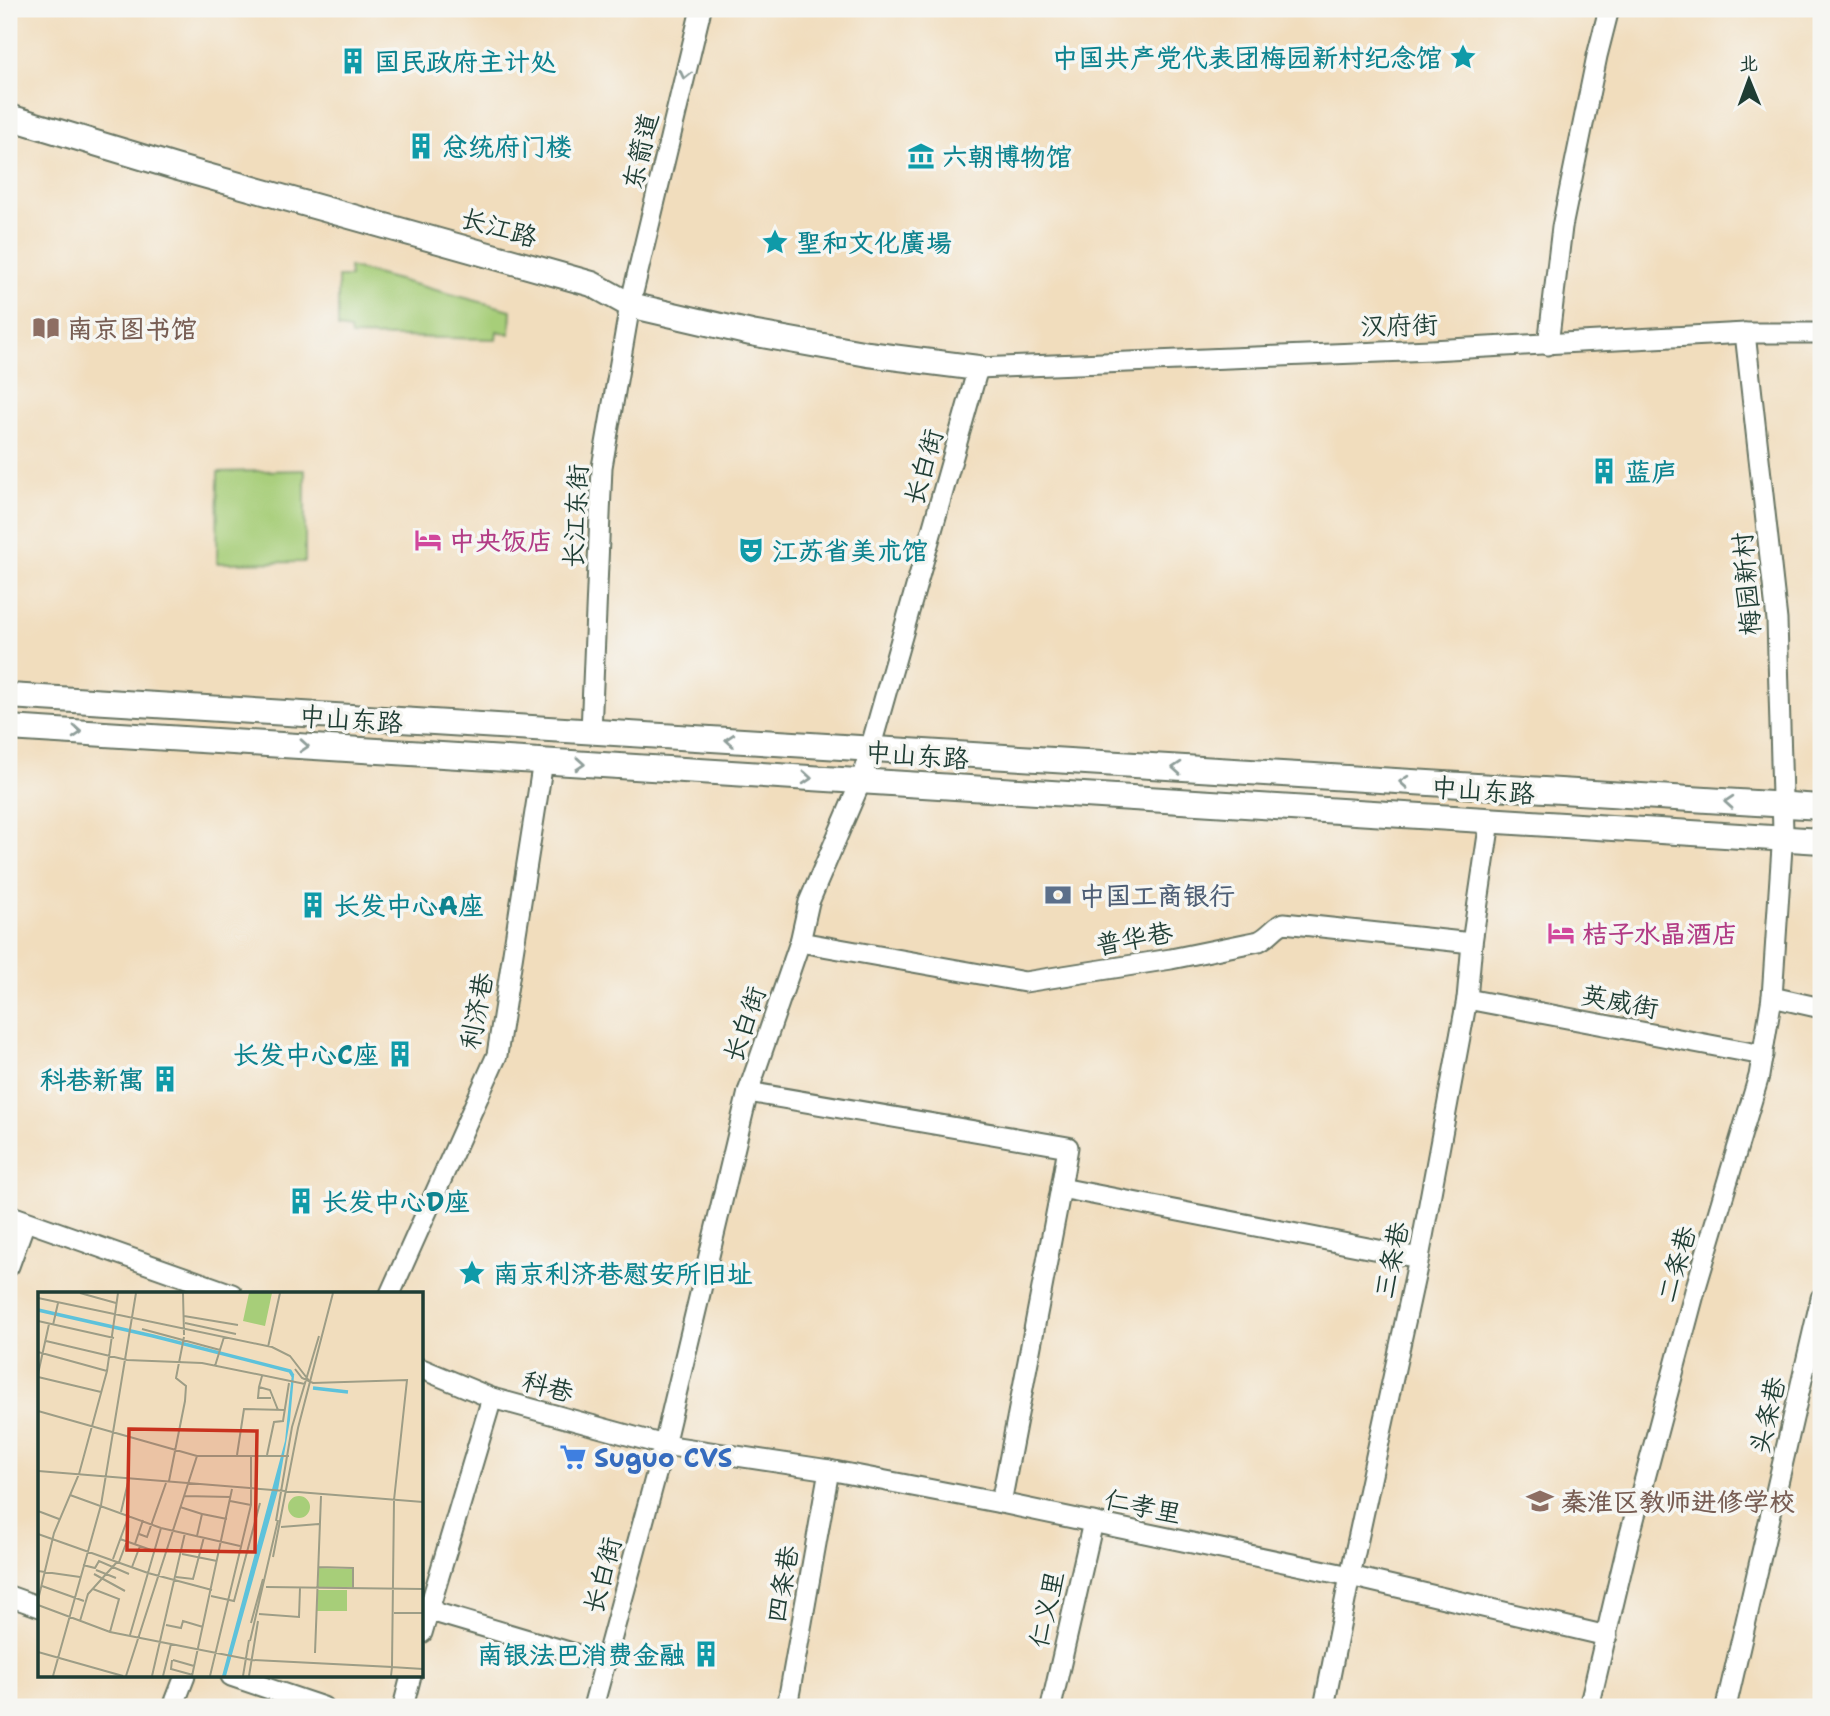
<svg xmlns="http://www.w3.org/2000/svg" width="1830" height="1716" font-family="'Shantell Sans','LXGW WenKai TC',sans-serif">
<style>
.green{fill:#a7ce79;stroke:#638656;stroke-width:2}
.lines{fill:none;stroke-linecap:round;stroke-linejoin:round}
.minor-casing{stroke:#687564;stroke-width:23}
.major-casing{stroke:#687564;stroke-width:28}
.minor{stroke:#fff;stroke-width:19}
.major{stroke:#fff;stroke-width:24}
.oneway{stroke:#8f9e9a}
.labels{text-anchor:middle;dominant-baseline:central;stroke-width:7;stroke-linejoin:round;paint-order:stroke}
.culture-label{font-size:26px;font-weight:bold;fill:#0d838f;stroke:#f6f6f2;text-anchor:start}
.street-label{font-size:26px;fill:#1f3d34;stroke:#f6f6f2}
.education-label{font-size:26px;font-weight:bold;fill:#785e54;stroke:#f6f6f2;text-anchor:start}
.hotel-label{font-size:26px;font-weight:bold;fill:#b23c85;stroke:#f6f6f2;text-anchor:start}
.service-label{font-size:26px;font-weight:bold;fill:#4e5e75;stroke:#f6f6f2;text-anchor:start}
.shop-label{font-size:26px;font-weight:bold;fill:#366cbe;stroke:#f6f6f2;text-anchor:start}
.inset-river{fill:none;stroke:#5dc2db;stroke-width:3.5}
.inset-road{fill:none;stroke:#9d9d86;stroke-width:2}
.view{fill:#c8321e;fill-opacity:0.15;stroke:#c8321e;stroke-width:3.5}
.inset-edge{fill:none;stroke:#1f3d34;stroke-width:3.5}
</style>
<rect width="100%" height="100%" fill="#f6f6f2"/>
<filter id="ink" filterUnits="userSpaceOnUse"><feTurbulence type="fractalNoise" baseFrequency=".0143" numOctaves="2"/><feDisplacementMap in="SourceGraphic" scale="14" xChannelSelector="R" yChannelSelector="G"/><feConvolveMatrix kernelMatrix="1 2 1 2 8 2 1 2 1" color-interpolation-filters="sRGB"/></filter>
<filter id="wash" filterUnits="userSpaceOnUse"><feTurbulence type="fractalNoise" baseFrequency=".00686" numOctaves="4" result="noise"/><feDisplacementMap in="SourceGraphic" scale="28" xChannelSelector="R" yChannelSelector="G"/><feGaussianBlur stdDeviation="1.57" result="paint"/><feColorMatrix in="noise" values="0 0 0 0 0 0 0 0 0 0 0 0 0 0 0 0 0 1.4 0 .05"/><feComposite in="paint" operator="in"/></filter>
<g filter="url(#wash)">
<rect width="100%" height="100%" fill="#f1ddbd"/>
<g class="green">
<polygon points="349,267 511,310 510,334 497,331 496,339 351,336 350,330 338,328 338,277 350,277"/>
<polygon points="305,470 305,562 217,563 218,472"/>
</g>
</g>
<g filter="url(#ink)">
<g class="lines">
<g class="minor-casing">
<g id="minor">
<polyline points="1548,345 1562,227 1597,56 1609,9"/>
<polyline points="591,732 602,467 630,305 701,9"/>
<path d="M 800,942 L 1025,982 L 1171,959 L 1259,941 C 1270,936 1275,926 1284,923 L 1472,943"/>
<polyline points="1772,997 1821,1008"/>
<polyline points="1467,999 1763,1055"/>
<polyline points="748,1092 1068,1147 1061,1188"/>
<polyline points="9,1215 232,1294"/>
<polyline points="9,1266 25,1222"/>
<polyline points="390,1294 497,1055 543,761"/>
<polyline points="422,1369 492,1398 664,1445 829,1470 1001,1503 1350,1576 1607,1636"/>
<polyline points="1001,1503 1061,1188 1419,1258"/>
<polyline points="9,1596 40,1607"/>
<polyline points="427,1610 606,1663"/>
<polyline points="422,1633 492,1398"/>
<polyline points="231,1676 323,1707"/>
<polyline points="173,1707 185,1676"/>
<polyline points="403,1707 411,1676"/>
<polyline points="593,1707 664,1445 748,1092 800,942 809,902 861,781 978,368 1431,350 1745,333 1821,333"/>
<polyline points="787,1707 829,1470"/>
<polyline points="1051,1707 1093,1522"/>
<polyline points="1324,1707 1350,1576 1419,1258 1467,999 1472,943 1490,821"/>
<polyline points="1589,1707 1629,1538 1696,1287 1759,1076 1772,997 1783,832 1777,620 1745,333"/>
<polyline points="1726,1707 1821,1298"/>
</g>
</g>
<g class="major-casing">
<g id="major">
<polyline points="9,117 175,167 592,284 630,305 751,333 868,354 978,368"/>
<polyline points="9,696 1821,807"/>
<polyline points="9,728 1821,841"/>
</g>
</g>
<use href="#minor" class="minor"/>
<use href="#major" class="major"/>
</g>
<defs><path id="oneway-chevron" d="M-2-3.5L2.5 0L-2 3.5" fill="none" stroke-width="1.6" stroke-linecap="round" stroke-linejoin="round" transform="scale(1.75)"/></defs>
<g class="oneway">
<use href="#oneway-chevron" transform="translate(685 75) rotate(103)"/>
<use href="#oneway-chevron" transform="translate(77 732) rotate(4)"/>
<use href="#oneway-chevron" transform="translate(730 740) rotate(-176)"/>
<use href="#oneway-chevron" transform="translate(304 746) rotate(4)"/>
<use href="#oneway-chevron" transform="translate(580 764) rotate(4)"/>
<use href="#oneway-chevron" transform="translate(1177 768) rotate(-176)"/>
<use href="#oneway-chevron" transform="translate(807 778) rotate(4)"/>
<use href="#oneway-chevron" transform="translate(1404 782) rotate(-176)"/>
<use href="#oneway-chevron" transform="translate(1729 802) rotate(-176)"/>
</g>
</g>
<defs>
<g id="sight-bare" transform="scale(2.1)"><path d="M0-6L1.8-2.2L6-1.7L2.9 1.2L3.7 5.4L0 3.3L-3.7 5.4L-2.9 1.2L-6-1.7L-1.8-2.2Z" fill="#0f9aa8" stroke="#f6f6f2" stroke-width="2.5" paint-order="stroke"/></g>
<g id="building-bare" transform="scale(2.1)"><path d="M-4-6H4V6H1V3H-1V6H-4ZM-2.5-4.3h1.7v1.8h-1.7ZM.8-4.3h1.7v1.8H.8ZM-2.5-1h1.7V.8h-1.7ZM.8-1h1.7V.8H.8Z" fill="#0f9aa8" stroke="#f6f6f2" stroke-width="2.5" paint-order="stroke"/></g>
<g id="museum-bare" transform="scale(2.1)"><path d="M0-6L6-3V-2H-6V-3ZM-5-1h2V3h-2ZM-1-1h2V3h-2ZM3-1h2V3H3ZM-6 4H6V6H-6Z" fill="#0f9aa8" stroke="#f6f6f2" stroke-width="2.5" paint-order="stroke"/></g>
<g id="library-bare" transform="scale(2.1)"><path d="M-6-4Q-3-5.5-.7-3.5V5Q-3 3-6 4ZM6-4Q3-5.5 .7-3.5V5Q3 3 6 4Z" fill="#8d6e63" stroke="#f6f6f2" stroke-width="2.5" paint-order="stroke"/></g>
<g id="hotel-bare" transform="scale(2.1)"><path d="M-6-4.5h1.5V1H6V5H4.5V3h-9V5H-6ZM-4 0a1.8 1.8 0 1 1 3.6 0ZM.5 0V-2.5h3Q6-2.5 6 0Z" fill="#d1479c" stroke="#f6f6f2" stroke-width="2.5" paint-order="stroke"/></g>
<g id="theatre-bare" transform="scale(2.1)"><path d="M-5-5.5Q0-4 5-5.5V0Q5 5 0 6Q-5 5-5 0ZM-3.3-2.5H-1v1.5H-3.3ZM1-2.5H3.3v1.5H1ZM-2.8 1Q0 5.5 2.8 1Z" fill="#0f9aa8" stroke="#f6f6f2" stroke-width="2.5" paint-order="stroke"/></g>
<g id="bank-bare" transform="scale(2.1)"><path d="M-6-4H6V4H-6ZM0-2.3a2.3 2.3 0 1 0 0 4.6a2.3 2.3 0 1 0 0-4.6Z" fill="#5c6f8a" stroke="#f6f6f2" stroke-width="2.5" paint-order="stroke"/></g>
<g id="supermarket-bare" transform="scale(2.1)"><path d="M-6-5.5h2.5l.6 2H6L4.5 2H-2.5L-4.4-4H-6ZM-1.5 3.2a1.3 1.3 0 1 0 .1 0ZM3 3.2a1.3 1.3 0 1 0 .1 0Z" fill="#3f7fe0" stroke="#f6f6f2" stroke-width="2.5" paint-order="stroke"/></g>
<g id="school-bare" transform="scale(2.1)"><path d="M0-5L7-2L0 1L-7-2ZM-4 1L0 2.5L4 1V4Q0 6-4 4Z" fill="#8d6e63" stroke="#f6f6f2" stroke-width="2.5" paint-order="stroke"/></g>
</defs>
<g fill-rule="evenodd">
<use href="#sight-bare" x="1463" y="57"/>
<use href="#building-bare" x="353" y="61"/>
<use href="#building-bare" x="421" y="146"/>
<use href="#museum-bare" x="921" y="156"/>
<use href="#sight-bare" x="775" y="242"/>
<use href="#library-bare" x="46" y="328"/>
<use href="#building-bare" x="1604" y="471"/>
<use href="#hotel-bare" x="428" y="540"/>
<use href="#theatre-bare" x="751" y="550"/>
<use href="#bank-bare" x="1058" y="895"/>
<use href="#building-bare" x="313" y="905"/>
<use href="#hotel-bare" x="1561" y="933"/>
<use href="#building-bare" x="400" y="1054"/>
<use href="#building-bare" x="165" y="1079"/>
<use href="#building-bare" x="301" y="1201"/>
<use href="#sight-bare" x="472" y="1273"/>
<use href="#supermarket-bare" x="573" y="1457"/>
<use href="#school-bare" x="1540" y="1501"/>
<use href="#building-bare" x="706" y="1654"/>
</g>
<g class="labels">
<g class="culture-label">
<text x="1442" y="57" text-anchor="end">中国共产党代表团梅园新村纪念馆</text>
<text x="374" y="61">国民政府主计处</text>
<text x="442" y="146">总统府门楼</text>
<text x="942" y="156">六朝博物馆</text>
<text x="796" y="242">聖和文化廣場</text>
<text x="1625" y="471">蓝庐</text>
<text x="772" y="550">江苏省美术馆</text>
<text x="334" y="905">长发中心A座</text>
<text x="379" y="1054" text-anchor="end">长发中心C座</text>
<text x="144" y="1079" text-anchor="end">科巷新寓</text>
<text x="322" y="1201">长发中心D座</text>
<text x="493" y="1273">南京利济巷慰安所旧址</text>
<text x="685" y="1654" text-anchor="end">南银法巴消费金融</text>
</g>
<g class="street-label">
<text transform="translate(640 151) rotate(-77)">东箭道</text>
<text transform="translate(499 227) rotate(16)">长江路</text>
<text transform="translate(1399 325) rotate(-2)">汉府街</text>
<text transform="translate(923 467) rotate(-74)">长白街</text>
<text transform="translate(575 516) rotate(-87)">长江东街</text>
<text transform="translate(1746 584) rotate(-95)">梅园新村</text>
<text transform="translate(351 719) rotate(4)">中山东路</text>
<text transform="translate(917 755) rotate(4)">中山东路</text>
<text transform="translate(1483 790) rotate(4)">中山东路</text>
<text transform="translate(1134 938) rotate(-10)">普华巷</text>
<text transform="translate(1620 1001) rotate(11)">英威街</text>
<text transform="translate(476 1011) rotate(-79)">利济巷</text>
<text transform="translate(744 1024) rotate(-71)">长白街</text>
<text transform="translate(1391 1260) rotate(-78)">三条巷</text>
<text transform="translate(1676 1264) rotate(-74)">二条巷</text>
<text transform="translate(548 1386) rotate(15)">科巷</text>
<text transform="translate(1767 1415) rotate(-77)">头条巷</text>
<text transform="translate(1143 1506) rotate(12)">仁孝里</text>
<text transform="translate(602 1575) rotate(-75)">长白街</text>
<text transform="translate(782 1584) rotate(-80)">四条巷</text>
<text transform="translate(1046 1609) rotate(-77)">仁义里</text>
</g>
<g class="education-label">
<text x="67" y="328">南京图书馆</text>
<text x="1561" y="1501">秦淮区教师进修学校</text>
</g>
<g class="hotel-label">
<text x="449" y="540">中央饭店</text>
<text x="1582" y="933">桔子水晶酒店</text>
</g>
<g class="service-label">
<text x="1079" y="895">中国工商银行</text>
</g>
<g class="shop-label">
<text x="594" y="1457">Suguo CVS</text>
</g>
</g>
<g transform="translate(38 1292)">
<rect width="385" height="385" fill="#f1ddbd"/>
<path d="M 211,1 L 234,1 L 227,34 L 205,29 ZM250 215a11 11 0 1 1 22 0a11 11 0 1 1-22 0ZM 281,276 L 314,277 L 314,295 L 280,295 ZM 280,298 L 309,298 L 309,319 L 279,319 Z" fill="#a7ce79"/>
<path d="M 254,81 L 256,84 L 252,128 L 240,198 L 188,384 L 184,384 L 247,149 Z" fill="#5dc2db"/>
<path class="inset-river" d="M 0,18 L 115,44 L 252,79 L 255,84M 275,96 L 310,100"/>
<path class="inset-road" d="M 42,1 L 78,11M 145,1 L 146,43M 0,6 L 234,55 L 252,64 L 272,90M 146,24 L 200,33M 0,29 L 76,46M 147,31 L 198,42M 15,33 L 20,11M 104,37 L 182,58M 8,49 L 89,68 L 164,71 L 267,92M 230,55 L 242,1M 0,60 L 69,79M 177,74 L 186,45M 257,77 L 264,86 L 275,91 L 369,88 L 356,208M 0,82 L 11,32M 224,84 L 221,95 L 232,98 L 240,118M 0,85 L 63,100M 221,95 L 220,106 L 233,106M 0,119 L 159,164M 199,163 L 206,117 L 247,118M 229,163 L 236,130 L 245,129 L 251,91M 0,179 L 385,210M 131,189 L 147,109 L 148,94 L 138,86 L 146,45M 32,203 L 123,236 L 202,254M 146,204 L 193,205M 192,209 L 213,213M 142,215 L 164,222M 0,219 L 21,227M 83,220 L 91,186M 238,229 L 254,135 L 281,44M 243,235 L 281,232M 0,242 L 110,281 L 174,298M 101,242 L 109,245 L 128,191M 159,244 L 164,222 L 189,227M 82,247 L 116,259M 97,252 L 105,228M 144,262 L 179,269M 235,265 L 260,136 L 295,1M 75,267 L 91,223M 81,270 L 89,249M 45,273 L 57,276 L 61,269 L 91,282M 94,275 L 102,254M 280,275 L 315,276 L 315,296M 58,278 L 78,286M 0,279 L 42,285M 56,282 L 87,299M 138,285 L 155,287 L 166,245M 4,294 L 46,309M 228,295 L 385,297M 55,297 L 81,307 L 72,340M 173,304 L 196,309 L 222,211M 0,308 L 16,241 L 41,182 L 69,79 L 80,1M 0,313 L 72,340 L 214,368 L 354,375 L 353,384M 356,321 L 385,321M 221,322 L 261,325 L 262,296M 42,329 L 50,302 L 79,270M 213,331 L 225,287M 128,333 L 143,336 L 145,329 L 165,335M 92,343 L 123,236M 212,349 L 240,228M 0,360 L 85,384M 277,361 L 283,204M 134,368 L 133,377 L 155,383M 135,368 L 156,374M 354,374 L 356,208M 353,375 L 385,377M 15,384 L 63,213 L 98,1M 88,384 L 159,164 L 251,164M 114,384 L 147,241M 125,384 L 133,352M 154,384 L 194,197M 172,384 L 213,213 L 213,163M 205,384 L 211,348M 211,384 L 220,329"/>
<path class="view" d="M 91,137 L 219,139 L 217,260 L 89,258 Z"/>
<rect width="385" height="385" class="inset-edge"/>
</g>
<rect width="1830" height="1716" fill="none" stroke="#f6f6f2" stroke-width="35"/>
<g transform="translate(1749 80) rotate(359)" stroke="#f6f6f2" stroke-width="5" paint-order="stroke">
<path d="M0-5L12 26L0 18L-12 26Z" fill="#1f3d34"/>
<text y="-10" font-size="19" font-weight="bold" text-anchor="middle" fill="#1f3d34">北</text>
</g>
</svg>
